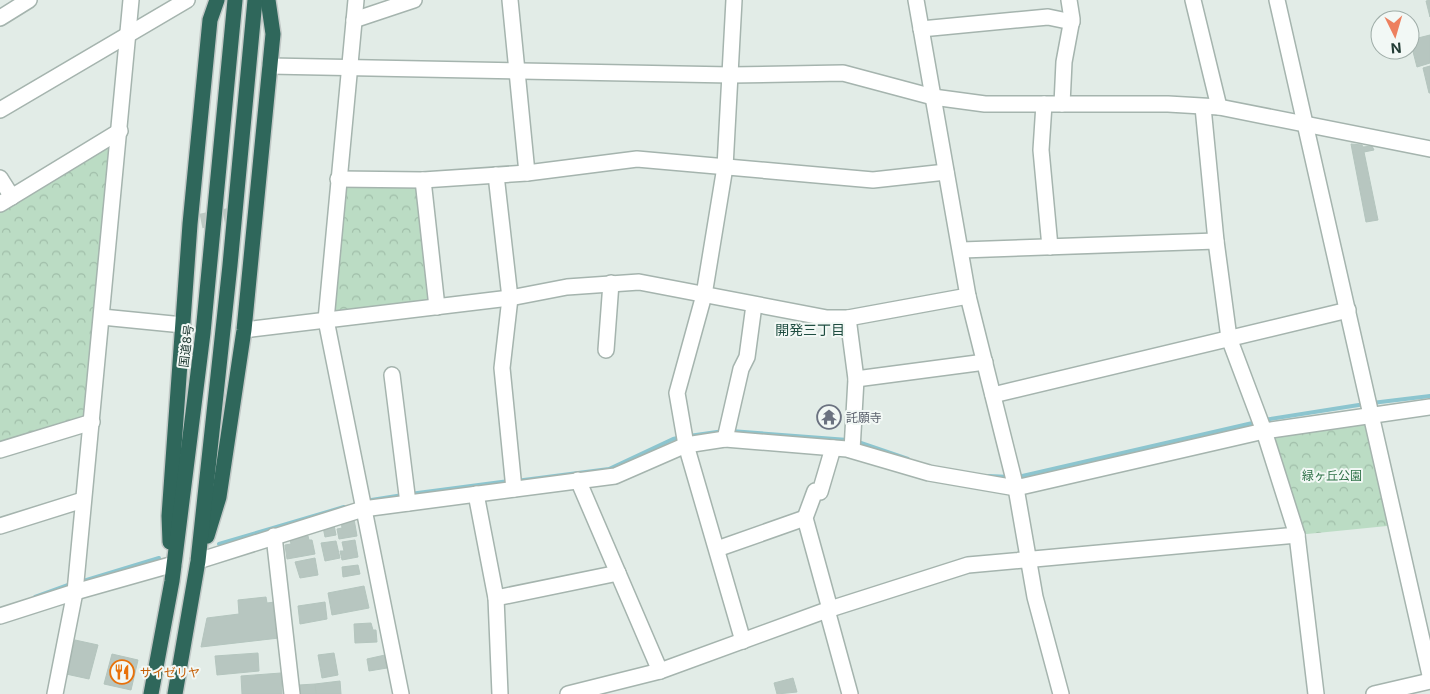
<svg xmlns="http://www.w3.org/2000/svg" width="1430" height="694" font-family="Inter,'Noto Sans JP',sans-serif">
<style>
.forest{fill:url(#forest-crowns)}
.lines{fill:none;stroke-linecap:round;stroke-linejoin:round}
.stream{stroke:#8cc5cf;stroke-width:4}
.building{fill:#b7c6c0;stroke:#b4c5be}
.minor-tunnel{stroke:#bcc9c3;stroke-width:15;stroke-dasharray:15 8;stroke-linecap:butt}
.minor-casing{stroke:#a5b4ae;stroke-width:18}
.highway-casing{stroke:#c1c8c6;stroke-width:18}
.minor{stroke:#fff;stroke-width:15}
.highway{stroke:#2f675b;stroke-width:15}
.labels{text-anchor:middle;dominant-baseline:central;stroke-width:4;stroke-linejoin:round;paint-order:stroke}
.street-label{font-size:12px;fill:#223c35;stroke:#f2f8f5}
.worship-label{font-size:12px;fill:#5b616d;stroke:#f2f8f5;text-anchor:start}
.park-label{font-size:12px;fill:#2e7147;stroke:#f2f8f5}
.food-label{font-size:12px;fill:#c56008;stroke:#f2f8f5;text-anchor:start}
.neighbourhood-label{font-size:14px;fill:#1f4d41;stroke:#f2f8f5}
</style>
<defs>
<pattern id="forest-crowns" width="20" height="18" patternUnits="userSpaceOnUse" patternTransform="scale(1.25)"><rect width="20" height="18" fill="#bbdcc4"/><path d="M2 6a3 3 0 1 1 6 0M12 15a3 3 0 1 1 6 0" fill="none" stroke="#a0bea9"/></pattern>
</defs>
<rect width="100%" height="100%" fill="#e2ece7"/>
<g class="forest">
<polygon points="120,131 92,422 0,450 0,204"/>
<polygon points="338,179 423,180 434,307 330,319"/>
<polygon points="1372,416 1397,525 1297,535 1264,431"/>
</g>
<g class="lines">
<g class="stream">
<polyline points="1372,403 1430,396"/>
<polyline points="1264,420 1365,404"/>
<polyline points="731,431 848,440"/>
<polyline points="689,436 724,431"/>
<polyline points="855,441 908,459"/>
<polyline points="988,476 1011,477"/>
<polyline points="1018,477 1257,422"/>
<polyline points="516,481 609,469 673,439 682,437"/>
<polyline points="410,494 509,481"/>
<polyline points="365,501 403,495"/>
<polyline points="219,544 344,507"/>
<polyline points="80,582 159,558"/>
<polyline points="35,597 71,584"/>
</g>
</g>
<g class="building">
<polygon points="1430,0 1430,17 1426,1"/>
<polygon points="1430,35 1430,63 1417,67 1410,40"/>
<polygon points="1430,66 1430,93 1429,93 1423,68"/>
<polygon points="1351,144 1362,145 1363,147 1372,146 1374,150 1364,152 1378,220 1366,222"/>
<polygon points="354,519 357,536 339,539 337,529 342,528 341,522"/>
<polygon points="334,525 336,535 325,537 323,527"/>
<polygon points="308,536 309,540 312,540 315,554 287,559 285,545 291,544 290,539"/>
<polygon points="355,540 358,557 342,560 340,551 344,551 342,542"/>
<polygon points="336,541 340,558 325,561 321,543"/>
<polygon points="315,558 318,575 300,578 295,562"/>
<polygon points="358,565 360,574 343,577 342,567"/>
<polygon points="364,586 369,608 332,615 328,593"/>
<polygon points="266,597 267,603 275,602 279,638 201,647 207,618 239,614 238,600"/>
<polygon points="325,602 327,619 300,624 298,606"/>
<polygon points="371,623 373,630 376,630 377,642 355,643 354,624"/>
<polygon points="75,640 98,645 89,679 66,674"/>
<polygon points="258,653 259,671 217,675 215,656"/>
<polygon points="334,653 338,675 322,678 318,655"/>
<polygon points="112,654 138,660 131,690 104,684"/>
<polygon points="385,655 387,668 369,671 367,659"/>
<polygon points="281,673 282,694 242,694 241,676"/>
<polygon points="793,678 797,692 777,694 774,683"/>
<polygon points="340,681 341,694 316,694 315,684"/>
<polygon points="315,684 316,694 300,694 299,685"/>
</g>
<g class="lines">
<polyline class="minor-tunnel" points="201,221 241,213"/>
<g class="minor-casing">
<g id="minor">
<polyline points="356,0 326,320 401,694"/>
<polyline points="510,0 527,173"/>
<polyline points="734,0 725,167 704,295 677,393 686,445 743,641"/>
<polyline points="916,0 968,296 1016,488 1035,597 1061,694"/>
<polyline points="1193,0 1219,107"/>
<polyline points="1277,0 1430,675"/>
<polyline points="0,18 29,0"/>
<polyline points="354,20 414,0"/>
<polyline points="921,29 1048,17 1072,22"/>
<polyline points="270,66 731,75 843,73 933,97 985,104 1168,104 1219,107 1430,149"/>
<polyline points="1044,104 1041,150 1050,247"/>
<polyline points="1062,104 1064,62 1072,19 1069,0"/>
<polyline points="1203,107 1216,241 1229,338 1264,431 1297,535 1316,694"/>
<polyline points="0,110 187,0"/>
<polyline points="496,175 510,298 502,368 514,489"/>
<polyline points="0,178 12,197"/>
<polyline points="338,179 423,180 527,173 637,159 873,180 946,172"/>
<polyline points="423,180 437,307"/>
<polyline points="0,204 120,131"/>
<polyline points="962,250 1216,241"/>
<polyline points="102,317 183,325"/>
<polyline points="848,318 856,379 852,450"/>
<polyline points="244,330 510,298 567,287 639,282 827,318 848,318 968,296"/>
<polyline points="606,350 611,283"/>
<polyline points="392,375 408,503"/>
<polyline points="856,379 985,362"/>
<polyline points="993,395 1348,310"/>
<polyline points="725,439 741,369 747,357 754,305"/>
<polyline points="0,450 92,422"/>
<polyline points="578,480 660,671"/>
<polyline points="476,494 496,598 500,694"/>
<polyline points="0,526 83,500"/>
<polyline points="274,536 292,694"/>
<polyline points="717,549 805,518"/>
<polyline points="198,561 363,509 615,476 686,445 725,439 847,449 929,473 1016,488 1264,431 1430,407"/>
<polyline points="496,598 618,573"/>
<polyline points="830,609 805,518 815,491 820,492 833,448"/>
<polyline points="827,610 850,694"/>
<polyline points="0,616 75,592 174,564"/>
<polyline points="55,694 75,592 131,0"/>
<polyline points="568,694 660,671 827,610 968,565 1297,535"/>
<polyline points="1374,694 1430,681"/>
</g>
</g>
<g class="highway-casing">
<g id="highway">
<polyline points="207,536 219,497 244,330 273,34 268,0"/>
<polyline points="170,542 169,516 190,224 210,20 217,0"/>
<polyline points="151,694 172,581 203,333 235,0"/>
<polyline points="175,694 198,561 230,265 255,0"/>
</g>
</g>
<use href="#minor" class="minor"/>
<use href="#highway" class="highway"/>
</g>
<defs>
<g id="temple-ring" transform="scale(1.25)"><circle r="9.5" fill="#f2f8f5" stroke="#6b7280" stroke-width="1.5"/><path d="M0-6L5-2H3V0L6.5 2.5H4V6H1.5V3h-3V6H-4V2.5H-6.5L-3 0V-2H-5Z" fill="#6b7280"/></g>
<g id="restaurant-ring" transform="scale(1.25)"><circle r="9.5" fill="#f2f8f5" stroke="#e8710a" stroke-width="1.5"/><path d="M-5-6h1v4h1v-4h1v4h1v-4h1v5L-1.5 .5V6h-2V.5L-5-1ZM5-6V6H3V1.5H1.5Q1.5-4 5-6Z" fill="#e8710a"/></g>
</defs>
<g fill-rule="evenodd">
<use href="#temple-ring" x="829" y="417"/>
<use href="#restaurant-ring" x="122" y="672"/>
</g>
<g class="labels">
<g class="street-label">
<text transform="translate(186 346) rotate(-83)">国道8号</text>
</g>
<g class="worship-label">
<text x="846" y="417">託願寺</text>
</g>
<g class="park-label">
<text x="1332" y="475">緑ヶ丘公園</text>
</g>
<g class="food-label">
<text x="140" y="672">サイゼリヤ</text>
</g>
<g class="neighbourhood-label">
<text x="810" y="329">開発三丁目</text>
</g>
</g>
<g transform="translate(1395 35) rotate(175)"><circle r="24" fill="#f2f8f5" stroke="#9fada8"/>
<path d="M0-4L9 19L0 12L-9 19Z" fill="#ed805f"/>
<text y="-8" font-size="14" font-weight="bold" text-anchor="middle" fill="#223c35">N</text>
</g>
</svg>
